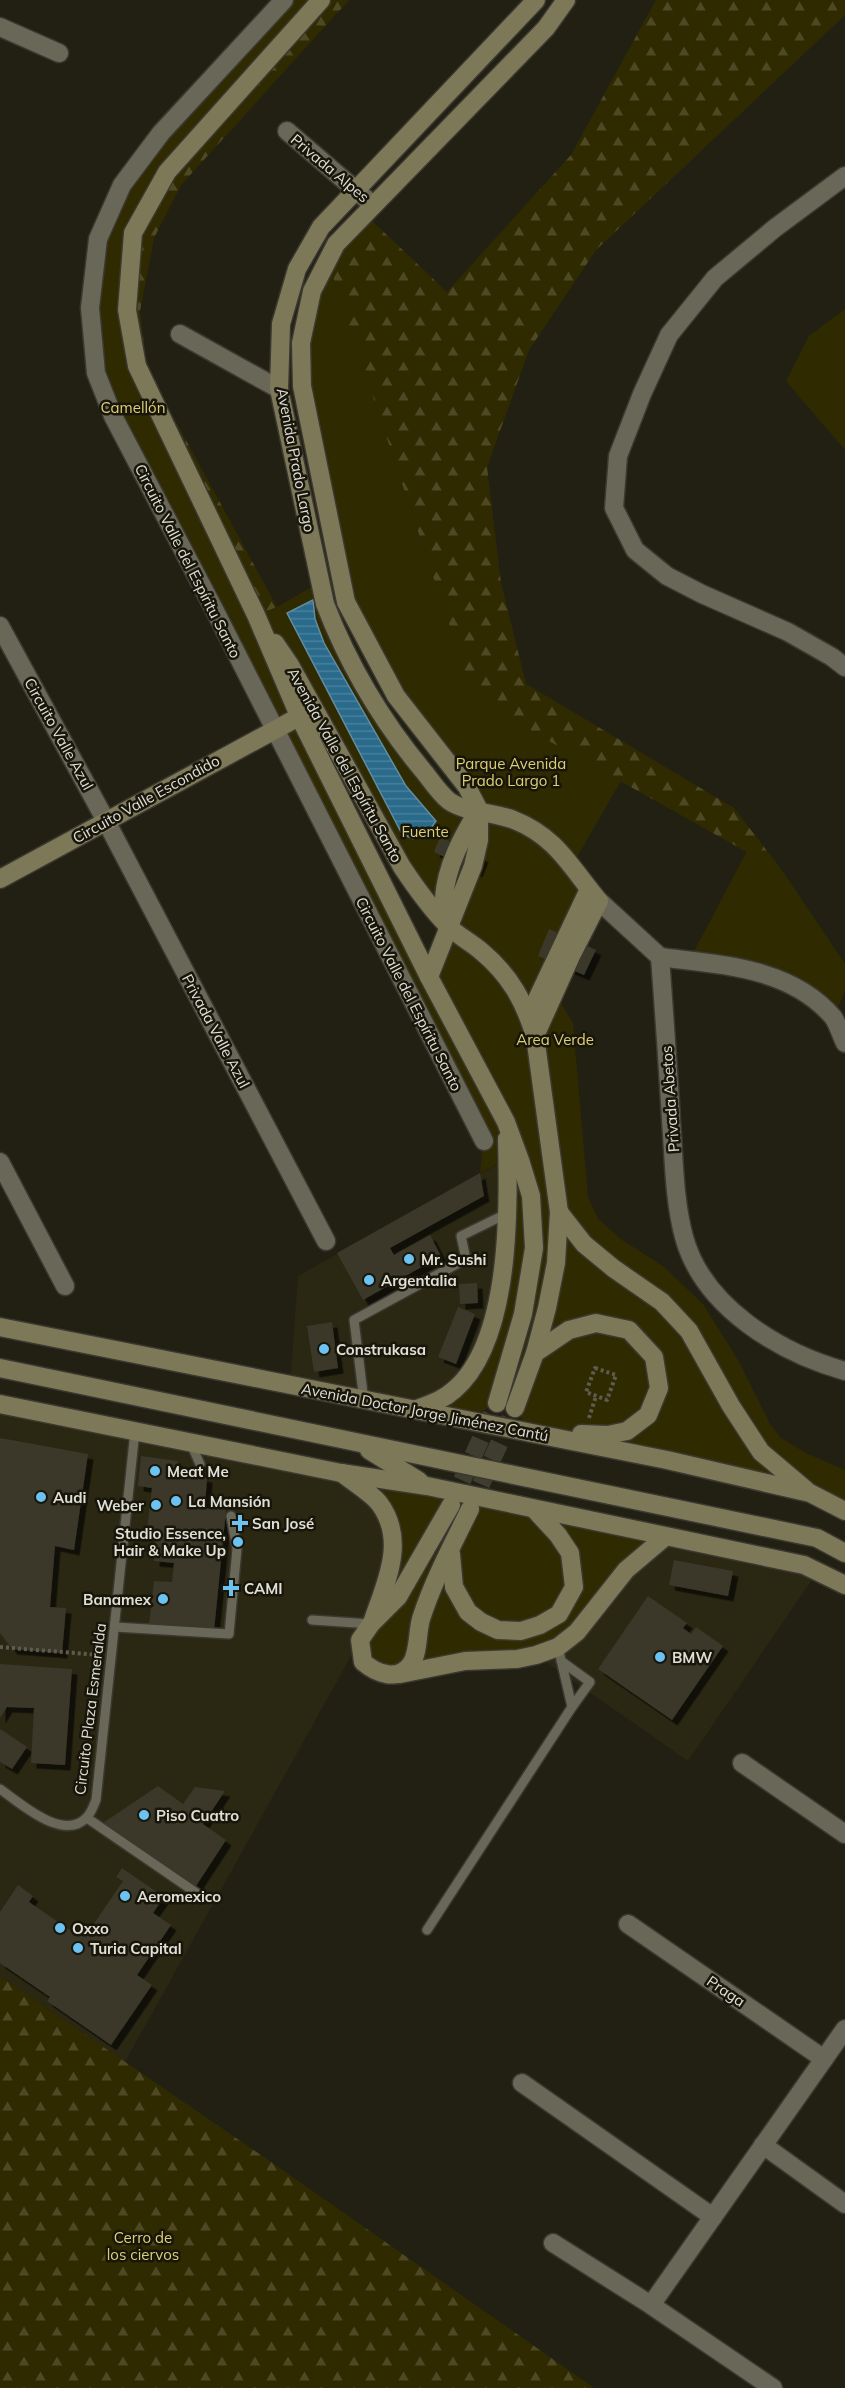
<svg xmlns="http://www.w3.org/2000/svg" width="845" height="2388" font-family="Mulish,sans-serif">
<style>
.built{fill:#2a2713}
.green{fill:#302a01;fill-rule:evenodd}
.forest{fill:url(#forest-firs)}
.water{fill:url(#water-rules);stroke:#618da2;stroke-width:1.5}
.building{fill:#3a382a;filter:url(#shadow)}
.lines{fill:none;stroke-linecap:round;stroke-linejoin:round}
.secondary-tunnel{stroke:#3e3d30;stroke-width:18;stroke-dasharray:18 9;stroke-linecap:butt}
.lane-casing{stroke:#3a3830;stroke-width:12}
.street-casing{stroke:#3a3830;stroke-width:21}
.secondary-casing{stroke:#3a3830;stroke-width:21}
.path{stroke:#5e5c50;stroke-width:4;stroke-dasharray:3 3;stroke-linecap:butt}
.lane{stroke:#696758;stroke-width:9}
.street{stroke:#696758;stroke-width:18}
.secondary{stroke:#7d7858;stroke-width:18}
.poi-dot{fill:#6cc3f2;stroke:#18160a;stroke-width:2}
.labels{text-anchor:middle;dominant-baseline:central;stroke-width:5;stroke-linejoin:round;paint-order:stroke}
.street-label{font-size:15px;fill:#e0dfd6;stroke:#18160a}
.park-label{font-size:15px;fill:#decf75;stroke:#18160a}
.poi-label{font-size:15px;font-weight:bold;fill:#e0dfd6;stroke:#18160a;text-anchor:start}
</style>
<defs>
<pattern id="forest-firs" width="22" height="20" patternUnits="userSpaceOnUse" patternTransform="scale(1.5)"><rect width="22" height="20" fill="#302a01"/><path d="M5 1l3.5 6h-7zM16 11l3.5 6h-7z" fill="#4e4825"/></pattern>
<pattern id="water-rules" width="6" height="5" patternUnits="userSpaceOnUse" patternTransform="scale(1.5)"><rect width="6" height="5" fill="#2a6a8b"/><path d="M0 2.5h6" fill="none" stroke="#497f9b"/></pattern>
<filter id="shadow"><feDropShadow dx="5.5" dy="5.5" stdDeviation="0" flood-color="#0009"/></filter>
</defs>
<rect width="100%" height="100%" fill="#222013"/>
<g class="built">
<polygon points="507,1159 508,1213 480,1352 454,1390 415,1409 290,1386 298,1276"/>
<polygon points="0,1404 341,1473 392,1529 360,1640 125,2062 0,1976"/>
<polygon points="665,1537 818,1571 688,1761 536,1655"/>
</g>
<g class="green">
<path d="M 284,0 L 321,0 L 133,233 L 138,366 L 256,614 L 277,607 L 320,582 L 336,633 L 447,801 L 478,810 L 359,630 L 301,343 L 329,265 L 474,699 L 621,781 L 573,864 L 589,888 L 554,992 L 573,1023 L 588,1197 L 598,1219 L 622,1240 L 663,1266 L 703,1304 L 738,1360 L 770,1424 L 781,1438 L 806,1453 L 845,1470 L 845,1511 L 810,1493 L 531,1433 L 515,1408 L 497,1403 L 466,1420 L 415,1409 L 454,1390 L 480,1352 L 505,1258 L 507,1159 L 480,1173 L 483,1141 L 96,373 L 98,239 L 122,185 ZM 290,665 L 449,927 L 429,976 L 300,718 ZM 479,812 L 451,926 L 443,900 Z"/>
<polygon points="845,309 845,450 786,381 809,336"/>
<polygon points="747,851 784,873 845,964 845,990 834,1018 799,988 689,961"/>
<polygon points="341,1473 427,1486 451,1505 470,1509 490,1500 665,1537 558,1647 390,1675 363,1662 392,1529"/>
</g>
<g class="forest">
<polygon points="321,0 349,0 181,185 154,238 140,311 146,360 169,409 277,607 256,615 137,366 133,233 167,172"/>
<polygon points="656,0 845,0 845,15 596,250 529,350 487,467 501,583 526,684 734,808 784,873 474,699 329,265 369,218 447,292 571,155"/>
<polygon points="0,1976 271,2162 594,2388 0,2388"/>
</g>
<polygon class="water" points="313,600 315,619 324,643 406,786 436,821 429,831 413,839 402,834 287,613"/>
<g class="building">
<polygon points="440,837 483,857 477,872 434,852"/>
<polygon points="549,929 596,950 584,975 538,956"/>
<polygon points="480,1173 484,1196 390,1248 394,1255 430,1235 441,1256 363,1300 337,1253"/>
<polygon points="477,1283 478,1303 460,1304 459,1284"/>
<polygon points="458,1307 475,1314 456,1364 438,1357"/>
<polygon points="332,1322 338,1368 314,1372 307,1326"/>
<polygon points="0,1438 88,1454 74,1550 55,1546 50,1607 66,1608 62,1653 12,1649 0,1633"/>
<polygon points="141,1456 178,1461 176,1474 207,1477 205,1508 226,1510 214,1631 149,1625 154,1581 172,1582 174,1563 154,1561 156,1531 147,1531 152,1488 138,1486"/>
<polygon points="674,1560 733,1571 728,1596 669,1585"/>
<polygon points="648,1596 687,1623 683,1628 691,1634 696,1627 723,1646 672,1720 598,1669"/>
<polygon points="0,1664 72,1669 65,1765 31,1763 34,1708 7,1707 0,1718"/>
<polygon points="0,1729 27,1747 12,1769 0,1762"/>
<polygon points="158,1786 183,1804 195,1787 225,1791 203,1824 226,1840 196,1886 103,1823"/>
<polygon points="122,1868 164,1897 153,1913 171,1925 137,1975 152,1985 111,2045 47,2001 50,1997 0,1963 0,1912 18,1885 33,1896 29,1902 70,1930 83,1932 91,1928 123,1881 116,1877"/>
</g>
<g class="lines">
<g class="secondary-tunnel">
<polyline points="451,1505 497,1403"/>
<polyline points="470,1509 515,1408"/>
</g>
<g class="lane-casing">
<g id="lane">
<polyline points="364,1401 354,1320 466,1259 461,1236 508,1213"/>
<polyline points="190,1442 200,1464"/>
<polyline points="312,1620 371,1624"/>
<polyline points="115,1627 229,1634 237,1549 231,1516"/>
<polyline points="558,1647 572,1707 590,1682 561,1661"/>
<path d="M 0,1789 C 20,1803 64,1843 87,1817 C 91,1813 94,1805 96,1800 L 135,1431"/>
<polyline points="87,1818 198,1894"/>
<polyline points="427,1930 572,1707"/>
</g>
</g>
<g class="street-casing">
<g id="street">
<polyline points="284,0 161,133 122,185 98,239 90,308 96,373 113,416 215,611 484,1141"/>
<polyline points="0,27 59,53"/>
<polyline points="287,131 373,205"/>
<polyline points="845,176 775,228 715,278 669,335 642,394 618,456 614,508 635,550 667,576 702,594 788,632 832,657 845,667"/>
<polyline points="180,334 279,389"/>
<polyline points="0,626 106,821 326,1241"/>
<polyline points="599,901 660,957"/>
<path d="M 660,957 C 664,1011 668,1066 671,1120 C 674,1159 674,1200 684,1237 C 703,1307 780,1353 845,1371"/>
<path d="M 660,957 C 721,965 790,967 833,1017 C 838,1024 841,1035 845,1043"/>
<polyline points="0,1162 65,1286"/>
<polyline points="742,1763 845,1834"/>
<polyline points="628,1924 824,2059"/>
<polyline points="522,2083 713,2217"/>
<polyline points="763,2145 845,2204"/>
<polyline points="553,2243 651,2305 773,2388"/>
<polyline points="651,2305 845,2029"/>
</g>
</g>
<g class="secondary-casing">
<g id="secondary">
<polyline points="321,0 167,172 133,233 127,310 137,366 256,615 300,718 429,977 506,1122 520,1160 531,1196 534,1248 523,1314 497,1403"/>
<path d="M 275,643 L 290,665 L 402,867 C 416,888 430,908 448,926 C 458,936 471,942 481,951 C 510,975 524,1001 535,1036 L 559,1212 L 556,1263 L 547,1308 L 535,1353 L 515,1408"/>
<polyline points="0,879 293,720"/>
<path d="M 449,926 C 447,917 443,907 444,898 C 446,867 462,837 478,811"/>
<polyline points="429,977 473,866 479,840 479,810 467,787 396,696 346,602 302,386 301,343 312,291 336,244 546,28 566,0"/>
<polyline points="529,1016 589,889"/>
<path d="M 535,1036 L 571,956 L 599,901 C 571,868 557,837 514,820 C 495,812 466,813 449,801 C 440,794 432,782 425,773 C 383,723 349,666 325,604 L 279,389 L 281,324 L 297,269 L 321,227 L 536,0"/>
<polyline points="559,1212 584,1244 613,1268 662,1302 689,1331 731,1406 761,1452 806,1490"/>
<polyline points="0,1327 667,1460 810,1493 845,1511"/>
<polyline points="535,1353 569,1330 596,1323 629,1330 654,1357 659,1388 648,1415 627,1431 608,1435 581,1434"/>
<polyline points="0,1368 817,1538 845,1553"/>
<polyline points="0,1404 341,1473 427,1486 804,1565 845,1585"/>
<path d="M 417,1409 C 430,1404 443,1400 454,1390 C 511,1342 509,1208 507,1139"/>
<polyline points="369,1450 419,1481"/>
<path d="M 342,1473 C 354,1483 370,1492 379,1503 C 407,1540 386,1582 373,1620"/>
<path d="M 451,1505 L 398,1597 L 371,1624 L 360,1640 L 363,1662 C 377,1674 398,1682 411,1664 C 419,1652 417,1633 421,1619 C 433,1581 453,1544 470,1509"/>
<polyline points="451,1554 454,1587 468,1612 481,1622 498,1630 521,1631 540,1625 559,1614 574,1587 570,1553 558,1535 534,1509"/>
<polyline points="400,1674 465,1661 517,1659 536,1655 558,1647 577,1632 626,1570 665,1537"/>
</g>
</g>
<g class="path">
<polygon points="595,1368 616,1375 607,1400 586,1392"/>
<polyline points="589,1418 596,1396"/>
<polyline points="0,1647 99,1655"/>
</g>
<use href="#lane" class="lane"/>
<use href="#street" class="street"/>
<use href="#secondary" class="secondary"/>
</g>
<g class="poi-dot">
<circle cx="409" cy="1259" r="6"/>
<circle cx="369" cy="1280" r="6"/>
<circle cx="324" cy="1349" r="6"/>
<circle cx="155" cy="1471" r="6"/>
<circle cx="41" cy="1497" r="6"/>
<circle cx="176" cy="1501" r="6"/>
<circle cx="156" cy="1505" r="6"/>
<path d="M237 1514h6v6h6v6h-6v6h-6v-6h-6v-6h6z"/>
<circle cx="238" cy="1542" r="6"/>
<path d="M228 1579h6v6h6v6h-6v6h-6v-6h-6v-6h6z"/>
<circle cx="163" cy="1599" r="6"/>
<circle cx="660" cy="1657" r="6"/>
<circle cx="144" cy="1815" r="6"/>
<circle cx="125" cy="1896" r="6"/>
<circle cx="60" cy="1928" r="6"/>
<circle cx="78" cy="1948" r="6"/>
</g>
<g class="labels">
<g class="street-label">
<text transform="translate(330 168) rotate(40)">Privada Alpes</text>
<text transform="translate(296 460) rotate(79)">Avenida Prado Largo</text>
<text transform="translate(188 561) rotate(63)">Circuito Valle del Espíritu Santo</text>
<text transform="translate(59 734) rotate(61)">Circuito Valle Azul</text>
<text transform="translate(345 765) rotate(61)">Avenida Valle del Espíritu Santo</text>
<text transform="translate(146 799) rotate(-29)">Circuito Valle Escondido</text>
<text transform="translate(409 994) rotate(63)">Circuito Valle del Espíritu Santo</text>
<text transform="translate(216 1031) rotate(62)">Privada Valle Azul</text>
<text transform="translate(670 1099) rotate(-94)">Privada Abetos</text>
<text transform="translate(425 1412) rotate(11)">Avenida Doctor Jorge Jiménez Cantú</text>
<text transform="translate(90 1709) rotate(-83)">Circuito Plaza Esmeralda</text>
<text transform="translate(726 1991) rotate(34)">Praga</text>
</g>
<g class="park-label">
<text x="133" y="407">Camellón</text>
<text x="511" y="763">Parque Avenida<tspan x="511" dy="17">Prado Largo 1</tspan></text>
<text x="425" y="831">Fuente</text>
<text x="555" y="1039">Area Verde</text>
<text x="143" y="2237">Cerro de<tspan x="143" dy="17">los ciervos</tspan></text>
</g>
<g class="poi-label">
<text x="421" y="1259">Mr. Sushi</text>
<text x="381" y="1280">Argentalia</text>
<text x="336" y="1349">Construkasa</text>
<text x="167" y="1471">Meat Me</text>
<text x="53" y="1497">Audi</text>
<text x="188" y="1501">La Mansión</text>
<text x="144" y="1505" text-anchor="end">Weber</text>
<text x="252" y="1523">San José</text>
<text x="226" y="1533" text-anchor="end">Studio Essence,<tspan x="226" dy="17">Hair &amp; Make Up</tspan></text>
<text x="244" y="1588">CAMI</text>
<text x="151" y="1599" text-anchor="end">Banamex</text>
<text x="672" y="1657">BMW</text>
<text x="156" y="1815">Piso Cuatro</text>
<text x="137" y="1896">Aeromexico</text>
<text x="72" y="1928">Oxxo</text>
<text x="90" y="1948">Turia Capital</text>
</g>
</g>
</svg>
